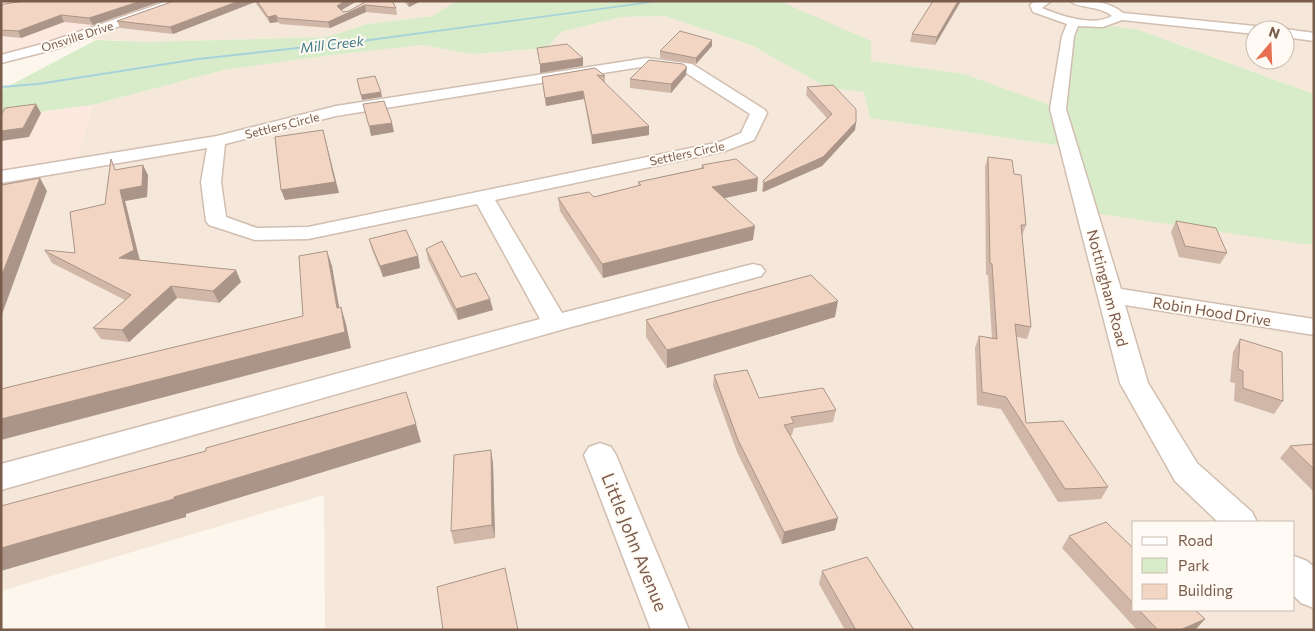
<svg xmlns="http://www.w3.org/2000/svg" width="1315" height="631" font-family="Commissioner,sans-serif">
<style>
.residential{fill:#f5e8da;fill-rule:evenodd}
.commercial{fill:#fde8e0}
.green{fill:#d8ecc9}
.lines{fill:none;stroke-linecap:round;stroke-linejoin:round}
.stream{fill:#a5d3da;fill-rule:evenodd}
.minor-casing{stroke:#d1beb0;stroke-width:3}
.minor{fill:#fff;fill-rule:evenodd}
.wall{fill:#d1b7a8}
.shaded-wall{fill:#aa9588}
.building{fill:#f3d5c3;stroke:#aa9588}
.labels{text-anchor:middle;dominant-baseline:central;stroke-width:4;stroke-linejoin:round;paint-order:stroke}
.far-street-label{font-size:12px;fill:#7a5c4d;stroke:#fffaf3}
.far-water-label{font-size:14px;font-style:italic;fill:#437c86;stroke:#fffaf3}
.street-label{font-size:15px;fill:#7a5c4d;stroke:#fffaf3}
.near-street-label{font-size:18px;fill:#7a5c4d;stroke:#fffaf3}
</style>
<rect width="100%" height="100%" fill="#fdf6ec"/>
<g class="residential">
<polygon points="180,1 456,1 433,16 367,24 327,37 147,42 72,38"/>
<path d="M 785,1 L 1314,1 L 1314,94 L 1139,30 L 1058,109 L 964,74 L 871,61 L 784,3 ZM 1255,30 L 1285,30 L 1285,60 L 1255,60 Z"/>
<path d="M 665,16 L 751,45 L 828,88 L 864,92 L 870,118 L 1070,147 L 1303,244 L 1314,244 L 1314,630 L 325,630 L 324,495 L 1,591 L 1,179 L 75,168 L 92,105 L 224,70 L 324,56 L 422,45 L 472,54 L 547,48 L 561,32 L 622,17 ZM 1134,522 L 1294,522 L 1294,610 L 1134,610 Z"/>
</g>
<g class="commercial">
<polygon points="1,1 180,1 1,59"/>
<polygon points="92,105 75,168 1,178 1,117"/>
</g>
<polygon class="green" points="456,1 785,1 784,3 871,41 871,61 964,74 1058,108 1074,21 1139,30 1314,94 1314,244 1303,244 1087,212 1070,147 870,118 864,92 828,88 751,45 665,16 622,17 561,32 547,48 472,54 422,45 324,56 224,70 92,105 1,117 1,90 96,40 147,42 327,37 367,24 433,16"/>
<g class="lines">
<polygon class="stream" points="653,1 665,1 362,42 198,60 38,85 1,88 1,86 38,83 198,58 362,40"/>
<g class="minor-casing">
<g id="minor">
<polygon points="168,1 185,1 184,3 56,49 1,63 1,55 46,43"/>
<path d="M 1035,1 L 1051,1 L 1042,8 C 1061,16 1093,27 1112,16 C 1099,5 1079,9 1070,1 C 1089,1 1108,0 1123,13 L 1255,26 L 1261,30 L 1255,30 L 1255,34 L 1122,20 L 1103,27 L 1078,26 L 1074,36 L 1066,109 L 1121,289 L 1314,319 L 1314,335 L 1125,305 L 1148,383 L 1197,463 L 1252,512 L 1257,522 L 1218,522 L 1175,481 L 1120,383 L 1050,109 L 1062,36 L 1067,24 L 1033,12 L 1030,5 Z"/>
<polygon points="1285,29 1314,33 1314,41 1285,37 1285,30 1282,30"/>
<path d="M 647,58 L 692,64 L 765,110 L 767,113 L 754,140 L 725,151 L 495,200 L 562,313 L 753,264 L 761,266 L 765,271 L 761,276 L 564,329 L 1,490 L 1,464 L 540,319 L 477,204 L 308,239 L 255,240 L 209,225 L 206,221 L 201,182 L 207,148 L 1,183 L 1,171 L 217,136 L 336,106 ZM 647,66 L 683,71 L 750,114 L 741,133 L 720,142 L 308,227 L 257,228 L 226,217 L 221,182 L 225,144 L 336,116 Z"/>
<polygon points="600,443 611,447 616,455 689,630 651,630 584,455 589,447"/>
<polygon points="1294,556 1307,561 1314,567 1314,608 1301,603 1294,596"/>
</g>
</g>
<use href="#minor" class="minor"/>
</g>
<g class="wall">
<polygon points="162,1 93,25 64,22 21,38 1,36 1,6"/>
<polygon points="174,1 357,1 342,10 343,12 349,11 367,1 396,8 397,15 366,12 330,28 280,24 278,22 270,23 255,2 173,34 120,28 117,21"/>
<polygon points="403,1 421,1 409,7"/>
<polygon points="961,1 935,45 910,42 912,34"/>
<polygon points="712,40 712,46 696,64 660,58 660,51"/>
<polygon points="595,68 605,76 605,84 649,135 592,144 584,99 546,106 542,77"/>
<polygon points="686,75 671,93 630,88 630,79"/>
<polygon points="807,87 856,122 855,130 822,166 763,192 762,191 763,181 827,118 806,95"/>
<polygon points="988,157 1014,174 1026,225 1022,236 1031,327 1027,339 1017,337 1026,423 1108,487 1101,499 1058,502 1001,409 977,405 975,348 979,336 992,338 988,275 986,275 985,167"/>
<polygon points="702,165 757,191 724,198 753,240 603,278 560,211 558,198 594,197 638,186 638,182 701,168"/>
<polygon points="116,170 148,175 147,197 125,201 140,260 241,282 219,303 177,298 129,342 101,339 93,328 125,300 52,263 45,251 75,253 105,204"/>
<polygon points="1176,221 1227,253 1220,264 1179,257 1171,232"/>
<polygon points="369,239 418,256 420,268 383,277 372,250"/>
<polygon points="426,249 461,277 493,310 458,320 428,260"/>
<polygon points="835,317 667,368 646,337 646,320"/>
<polygon points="1240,339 1283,401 1274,414 1234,401 1235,383 1230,382 1233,352"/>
<polygon points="714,375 759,398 836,410 833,422 794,428 792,435 790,436 838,518 835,530 782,544 737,452 713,386"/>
<polygon points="1314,444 1314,492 1280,458 1290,446"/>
<polygon points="493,463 495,538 454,544 451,531"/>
<polygon points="1069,536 1134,549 1134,610 1195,610 1205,619 1195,630 1137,630 1062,548"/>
<polygon points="822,571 914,630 845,630 819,584"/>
</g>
<g class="shaded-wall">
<polygon points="141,1 162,1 93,25 89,18"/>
<polygon points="239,1 254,1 255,2 173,34 170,27"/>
<polygon points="345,1 357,1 338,12 337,6"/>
<polygon points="413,1 421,1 409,7 408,3"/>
<polygon points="958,1 961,1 935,45 937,37"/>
<polygon points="365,5 366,12 330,28 328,22"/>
<polygon points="61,15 64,22 21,38 18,31"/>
<polygon points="276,15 278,22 270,23 268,17"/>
<polygon points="712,40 712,46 696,64 696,58"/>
<polygon points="583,58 583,66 540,73 540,64"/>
<polygon points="687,67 686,75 671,93 671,84"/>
<polygon points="583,91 584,99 546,106 545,98"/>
<polygon points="381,92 382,97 362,100 361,95"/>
<polygon points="36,104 41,113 29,137 1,141 1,131"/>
<polygon points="856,122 855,130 822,166 763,192 764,183"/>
<polygon points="392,123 394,132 371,136 369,126"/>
<polygon points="649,126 649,135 592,144 592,135"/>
<polygon points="323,130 339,193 285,200 281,190"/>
<polygon points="143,165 148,175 147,197 125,201 140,262 119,258 120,190"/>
<polygon points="40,178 47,191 1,317 1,277"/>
<polygon points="758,178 757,191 712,201 712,187"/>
<polygon points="755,226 753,240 603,278 602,264"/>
<polygon points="327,251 332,266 342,324 337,308"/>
<polygon points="418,256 420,268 383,277 380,266"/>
<polygon points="236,270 241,282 219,303 213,291"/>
<polygon points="171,286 177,298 129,342 122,330"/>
<polygon points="490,299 493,310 458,320 456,309"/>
<polygon points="838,301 835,317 667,368 667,350"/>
<polygon points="341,307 346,324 351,348 1,440 1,419"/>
<polygon points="416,424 421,442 186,514 186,517 1,571 1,548"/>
<polygon points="491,450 493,463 495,538 492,525"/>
<polygon points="838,518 835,530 782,544 784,532"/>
<polygon points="1205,619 1195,630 1180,630"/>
</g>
<g class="building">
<polygon points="25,1 141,1 89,18 61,15 18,31 1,30 1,6 4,4"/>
<polygon points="174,1 239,1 170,27 117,21"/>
<polygon points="257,1 345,1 337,6 343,12 349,11 367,1 392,1 396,8 365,5 328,22 278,18 276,15 268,17"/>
<polygon points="933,1 958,1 937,37 912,34"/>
<polygon points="680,31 712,40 696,58 660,51"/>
<polygon points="567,44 583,58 540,64 537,48"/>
<polygon points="649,60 683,64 687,67 671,84 630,79"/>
<polygon points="595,68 605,76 597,75 649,126 592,135 583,91 545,98 542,77"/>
<polygon points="375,76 381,92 361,95 357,79"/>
<polygon points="833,85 856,109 856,122 823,157 764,183 763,181 832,114 807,87"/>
<polygon points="384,101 392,123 369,126 363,104"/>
<polygon points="36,104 23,128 1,131 1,115 5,108"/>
<polygon points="323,130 335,182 281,190 275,137"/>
<polygon points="988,157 1012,160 1014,174 1021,175 1026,225 1021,225 1031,327 1015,324 1026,423 1063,421 1108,487 1065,489 1006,397 982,392 979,336 997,339 992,264 990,263"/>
<polygon points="111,159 115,170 143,165 142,186 120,190 134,250 119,258 236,270 213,291 171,286 122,330 93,328 131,295 45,251 45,250 75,253 70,212 105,204"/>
<polygon points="736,159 758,178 712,187 755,226 602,264 558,198 589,192 594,197 641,185 638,182 704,168 702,165"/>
<polygon points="40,178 1,277 1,186 2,185"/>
<polygon points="1176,221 1216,228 1227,253 1185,246"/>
<polygon points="406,230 418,256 380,266 369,239"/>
<polygon points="442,241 461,277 476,273 490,299 456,309 426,249"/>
<polygon points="327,251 337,308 341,307 345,332 1,419 1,389 303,316 299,256"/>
<polygon points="811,275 838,301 667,350 646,320"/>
<polygon points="1240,339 1282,352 1283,401 1243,388 1243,371 1238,369"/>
<polygon points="747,370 759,398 823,388 836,410 791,417 794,423 784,425 838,518 784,532 738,440 714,375"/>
<polygon points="406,392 416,424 174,497 174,499 1,548 1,506 206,451 206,448"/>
<polygon points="1314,444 1314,469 1290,446"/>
<polygon points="491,450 492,525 451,531 454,455"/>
<polygon points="1106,522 1134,549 1134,604 1069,536"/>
<polygon points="867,557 914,630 856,630 822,571"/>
<polygon points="505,568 518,630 443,630 437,587"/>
<polygon points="1139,610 1195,610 1205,619 1180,630 1158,630"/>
</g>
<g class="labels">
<g class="far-street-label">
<text transform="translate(77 36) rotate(-18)">Onsville Drive</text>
<text transform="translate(282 125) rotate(-14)">Settlers Circle</text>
<text transform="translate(687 153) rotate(-12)">Settlers Circle</text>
</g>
<g class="far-water-label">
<text transform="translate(332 44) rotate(-7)">Mill Creek</text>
</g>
<g class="street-label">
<text transform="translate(1108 288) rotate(75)">Nottingham Road</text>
<text transform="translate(1212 311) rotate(9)">Robin Hood Drive</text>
</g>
<g class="near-street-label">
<text transform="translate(635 542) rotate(68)">Little John Avenue</text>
</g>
</g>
<rect width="1315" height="631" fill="none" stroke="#7a5c4d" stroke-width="5"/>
<rect x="1132" y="521" width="162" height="90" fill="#fffaf3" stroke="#cabbb1"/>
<rect x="1142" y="537" width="25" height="8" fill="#ffffff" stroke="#cabbb1"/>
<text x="1178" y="546" font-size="15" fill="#7a5c4d">Road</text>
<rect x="1142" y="558" width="25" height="15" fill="#d8ecc9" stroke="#cabbb1"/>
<text x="1178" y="571" font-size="15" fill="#7a5c4d">Park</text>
<rect x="1142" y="584" width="25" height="15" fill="#f3d5c3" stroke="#cabbb1"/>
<text x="1178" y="596" font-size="15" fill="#7a5c4d">Building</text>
<g transform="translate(1270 45) rotate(19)"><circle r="24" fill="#fffaf3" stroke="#cabbb1"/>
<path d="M0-4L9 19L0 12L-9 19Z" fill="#e76f51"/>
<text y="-8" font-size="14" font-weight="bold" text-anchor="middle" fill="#7a5c4d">N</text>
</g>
</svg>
